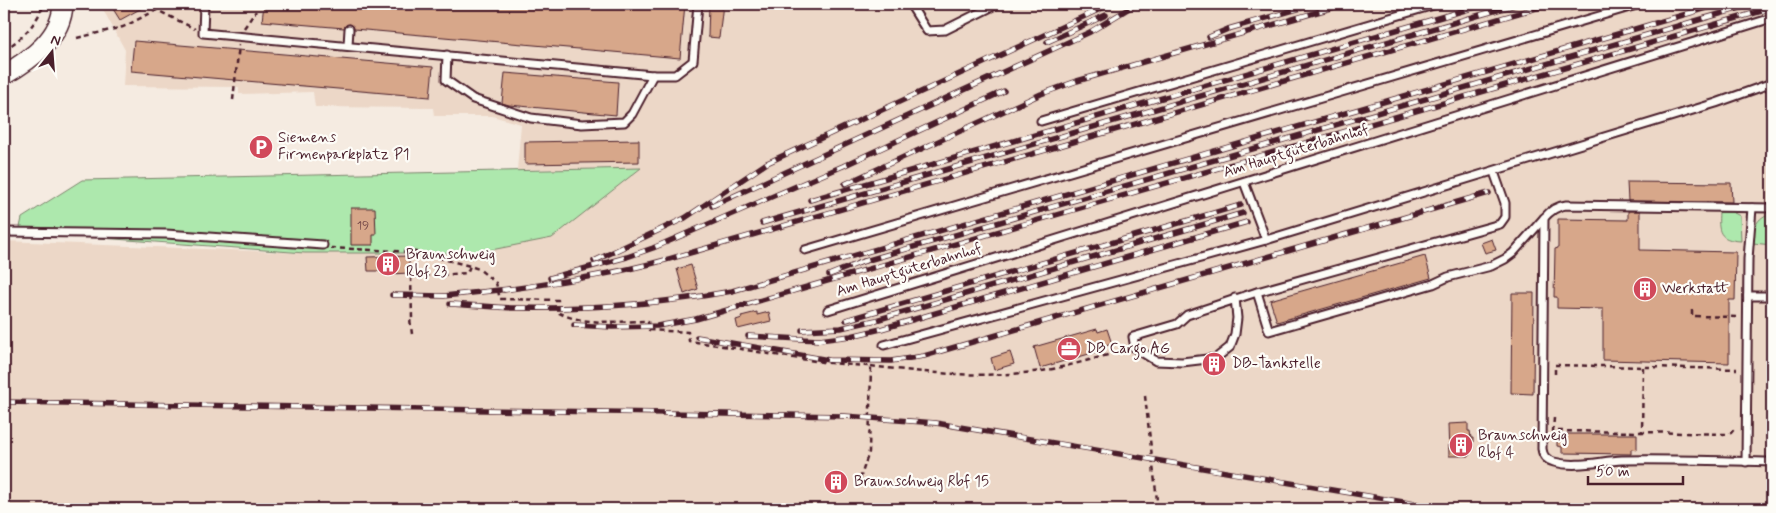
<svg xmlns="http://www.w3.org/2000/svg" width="1776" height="513" font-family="Mynerve,sans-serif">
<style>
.built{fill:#ecd7c7}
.green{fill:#ade8ad;stroke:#7c846c}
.building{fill:#d7a78a;stroke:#4a1f2b}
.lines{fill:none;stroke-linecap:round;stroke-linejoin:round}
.lane-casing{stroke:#4a1f2b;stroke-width:11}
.secondary-casing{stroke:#4a1f2b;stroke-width:22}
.path{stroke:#4a1f2b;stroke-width:2.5;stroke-dasharray:5 4;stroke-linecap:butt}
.lane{stroke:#fdfcf7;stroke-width:7}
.secondary{stroke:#fdfcf7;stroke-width:19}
.rail-casing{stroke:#4a1f2b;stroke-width:5.5}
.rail{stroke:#fdfcf7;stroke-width:4;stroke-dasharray:11;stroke-linecap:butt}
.labels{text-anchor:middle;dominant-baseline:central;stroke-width:4.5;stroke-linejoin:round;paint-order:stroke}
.number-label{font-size:12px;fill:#6d4143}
.poi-label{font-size:15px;fill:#4a1f2b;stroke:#fdfcf7;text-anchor:start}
.street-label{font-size:15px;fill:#4a1f2b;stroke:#fdfcf7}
</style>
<rect width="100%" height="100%" fill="#f5ebe1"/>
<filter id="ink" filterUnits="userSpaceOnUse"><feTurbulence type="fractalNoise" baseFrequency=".02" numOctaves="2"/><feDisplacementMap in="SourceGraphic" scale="10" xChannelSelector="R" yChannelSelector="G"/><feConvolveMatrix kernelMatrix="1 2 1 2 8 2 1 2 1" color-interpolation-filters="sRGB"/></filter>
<g filter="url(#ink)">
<polygon class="built" points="100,4 1772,4 1772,509 4,509 4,241 305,253 476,253 640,168 517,170 521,124 492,116 434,116 433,108 315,107 313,92 239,94 239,87 123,86 125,50"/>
<g class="green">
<polygon points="641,168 552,238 476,253 305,253 19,232 22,218 82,180"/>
<path d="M 1719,212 L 1732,212 L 1740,216 L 1741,241 C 1718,240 1718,231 1719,212 Z"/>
<path d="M 1772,213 L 1772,245 L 1753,243 C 1753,228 1756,217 1772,213 Z"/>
</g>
<g class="building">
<polygon points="110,4 149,4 120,20"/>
<polygon points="264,4 685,4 680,58 354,29 353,26 350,24 346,25 344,28 262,21"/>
<polygon points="709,4 723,4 719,38 708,37"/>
<polygon points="134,41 433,67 430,97 131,71"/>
<polygon points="505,73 618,82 616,115 509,105 502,103"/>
<polygon points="639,140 639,162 525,164 525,142"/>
<polygon points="1627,182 1731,183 1732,202 1628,201"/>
<polygon points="351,208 375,208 376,235 373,235 373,245 351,245"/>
<polygon points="1628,211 1640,211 1640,250 1736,252 1735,300 1729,300 1729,363 1603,360 1603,309 1557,308 1557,297 1554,297 1555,249 1558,248 1558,219 1628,220"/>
<polygon points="1492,239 1496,250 1485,253 1481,243"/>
<polygon points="409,256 409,273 391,274 391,271 368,271 367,257"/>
<polygon points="1425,256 1431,278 1277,322 1270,300"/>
<polygon points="691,265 698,289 684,294 677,269"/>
<polygon points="1512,293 1534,293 1533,394 1511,393"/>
<polygon points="757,312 757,315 769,312 771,321 738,329 736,320 742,318 741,316"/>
<polygon points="1097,329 1098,332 1107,329 1112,344 1102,347 1103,350 1040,368 1034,347"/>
<polygon points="1010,352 1014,364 994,370 991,358"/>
<polygon points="1468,423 1468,431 1470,431 1471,438 1473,438 1473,451 1469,451 1469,456 1449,456 1448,424"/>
<polygon points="1557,434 1637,434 1637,450 1631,449 1631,454 1562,453 1562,447 1557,446"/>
</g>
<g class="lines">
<g class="lane-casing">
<g id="lane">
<polyline points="204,4 203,33 653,75 675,75 693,61 698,4"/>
<polyline points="910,4 927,31 945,30 997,4"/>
<polyline points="348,45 349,29"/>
<polyline points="447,55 446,80 473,99 531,118 582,124 624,122 632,114 653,75"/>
<polyline points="1041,121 1437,4"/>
<polyline points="1244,182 1266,240"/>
<path d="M 1772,208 L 1566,205 C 1556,206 1550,211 1544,218 L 1542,449 C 1543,456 1546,460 1554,462 C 1576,468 1600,461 1622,460 C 1672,459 1722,461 1772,462"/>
<polyline points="4,232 166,234 323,245"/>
<polyline points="805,250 1640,4"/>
<polyline points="1257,292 1269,331 1433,284 1448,277 1491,266 1505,259 1513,253 1544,218"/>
<polyline points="1748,296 1772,296"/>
<polyline points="1235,298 1237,318 1235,334 1230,347 1216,358 1182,362 1156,361 1135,348 1133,337 1177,324 1187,315 1257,292 1500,224 1505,217 1505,203 1494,172"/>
<polyline points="828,310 1772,18"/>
<polyline points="884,345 1266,240 1716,103 1772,83"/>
<polyline points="1746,462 1748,259 1752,208"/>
</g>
</g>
<g class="secondary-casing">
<path id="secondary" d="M 4,75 C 30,60 62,38 63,4"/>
</g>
<g class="path">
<polyline points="244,28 256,11"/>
<polyline points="77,38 123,27 157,10 195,29"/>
<path d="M 4,50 C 22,39 37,23 44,4"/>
<polyline points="233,100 239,45"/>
<path d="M 331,248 L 416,252 L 470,266 L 479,269 L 496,283 L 500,299 L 558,300 L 557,312 C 583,326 619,321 648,321 L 649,330 L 688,332 L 689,341 C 750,349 810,364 871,366 L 869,452 L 857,488"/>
<polyline points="1692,310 1692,316 1739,317"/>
<polyline points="412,334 410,319 412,319 411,277 467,273 470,266"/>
<path d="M 871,366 C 924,373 980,378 1033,372 C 1062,369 1098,357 1127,350"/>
<polyline points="1643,367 1642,432 1726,434 1731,433 1736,427"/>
<polyline points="1555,374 1555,365 1737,369"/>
<polyline points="1145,396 1158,509"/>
<polyline points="1554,418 1553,431 1642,432"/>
</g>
<use href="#lane" class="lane"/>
<use href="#secondary" class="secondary"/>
<g class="rail-casing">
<g id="rail">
<polyline points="1209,37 1228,29 1315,4"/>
<polyline points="1047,42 1106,15"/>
<polyline points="845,184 1041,94 1077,81 1345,4"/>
<polyline points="810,200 1486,4"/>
<polyline points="712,206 1090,32 1136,4"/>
<polyline points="762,223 1518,4"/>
<polyline points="594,261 685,218 767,163 1111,4"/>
<polyline points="858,263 1754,4"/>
<polyline points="829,275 864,261"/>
<polyline points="550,278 627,257 653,248 843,166 1004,91"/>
<path d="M 504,290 C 560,282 615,274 669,259 L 1550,4"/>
<polyline points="392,295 444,296 509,289"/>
<path d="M 450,304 C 473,305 496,308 519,308 C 590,309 662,304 732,291 L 1721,4"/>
<polyline points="846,320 1241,205"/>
<polyline points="574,325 612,327 657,326 696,319 1772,8"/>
<polyline points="802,330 841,328 876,320 1243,213"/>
<polyline points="748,336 819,340 851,336 881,329 1247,222"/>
<polyline points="697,337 829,360 891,361 924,356 1489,193"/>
<polyline points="4,402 845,416 936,423 1445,509"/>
</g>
</g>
<use href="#rail" class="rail"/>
</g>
</g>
<defs>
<g id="parking-disc" transform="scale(1.25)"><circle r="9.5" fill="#d1495b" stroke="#fdfcf7"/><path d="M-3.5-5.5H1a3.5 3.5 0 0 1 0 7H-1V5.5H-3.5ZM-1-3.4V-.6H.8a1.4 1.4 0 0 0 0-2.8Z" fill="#fff"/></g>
<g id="building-disc" transform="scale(1.25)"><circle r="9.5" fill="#d1495b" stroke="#fdfcf7"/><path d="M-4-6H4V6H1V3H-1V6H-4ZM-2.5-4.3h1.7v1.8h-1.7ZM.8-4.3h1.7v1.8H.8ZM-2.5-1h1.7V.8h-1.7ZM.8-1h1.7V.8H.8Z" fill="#fff"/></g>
<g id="office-disc" transform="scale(1.25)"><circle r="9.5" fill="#d1495b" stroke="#fdfcf7"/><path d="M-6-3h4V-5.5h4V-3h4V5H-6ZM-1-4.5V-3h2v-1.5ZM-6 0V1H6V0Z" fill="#fff"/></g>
</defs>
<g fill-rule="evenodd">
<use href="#parking-disc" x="261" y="147"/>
<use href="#building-disc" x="388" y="264"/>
<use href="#building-disc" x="1645" y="289"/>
<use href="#office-disc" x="1069" y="349"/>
<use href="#building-disc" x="1214" y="364"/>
<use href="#building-disc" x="1461" y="445"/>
<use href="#building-disc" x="836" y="482"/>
</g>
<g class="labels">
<g class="number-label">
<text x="363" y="226">19</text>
</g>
<g class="poi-label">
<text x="278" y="138">Siemens<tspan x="278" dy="17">Firmenparkplatz P1</tspan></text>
<text x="406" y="255">Braunschweig<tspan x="406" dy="17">Rbf 23</tspan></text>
<text x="1662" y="289">Werkstatt</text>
<text x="1086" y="349">DB Cargo AG</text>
<text x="1232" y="364">DB-Tankstelle</text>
<text x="1478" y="436">Braunschweig<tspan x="1478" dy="17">Rbf 4</tspan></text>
<text x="854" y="482">Braunschweig Rbf 15</text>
</g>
<g class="street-label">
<text transform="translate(1296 151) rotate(-17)">Am Hauptgüterbahnhof</text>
<text transform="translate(909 270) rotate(-17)">Am Hauptgüterbahnhof</text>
</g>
</g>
<rect width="1776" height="513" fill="none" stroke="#fdfcf7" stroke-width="20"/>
<rect x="10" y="10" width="1756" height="493" fill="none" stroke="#4a1f2b" stroke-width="2" filter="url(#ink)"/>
<g transform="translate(52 52) rotate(17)" stroke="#fdfcf7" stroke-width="4" paint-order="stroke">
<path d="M0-4L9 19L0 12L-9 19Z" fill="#4a1f2b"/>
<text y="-8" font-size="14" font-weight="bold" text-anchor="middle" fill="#4a1f2b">N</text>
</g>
<path d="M1588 476v8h95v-8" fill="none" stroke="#4a1f2b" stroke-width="2.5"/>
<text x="1596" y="476" font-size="15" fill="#4a1f2b" stroke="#fdfcf7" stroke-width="4" paint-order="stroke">50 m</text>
</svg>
